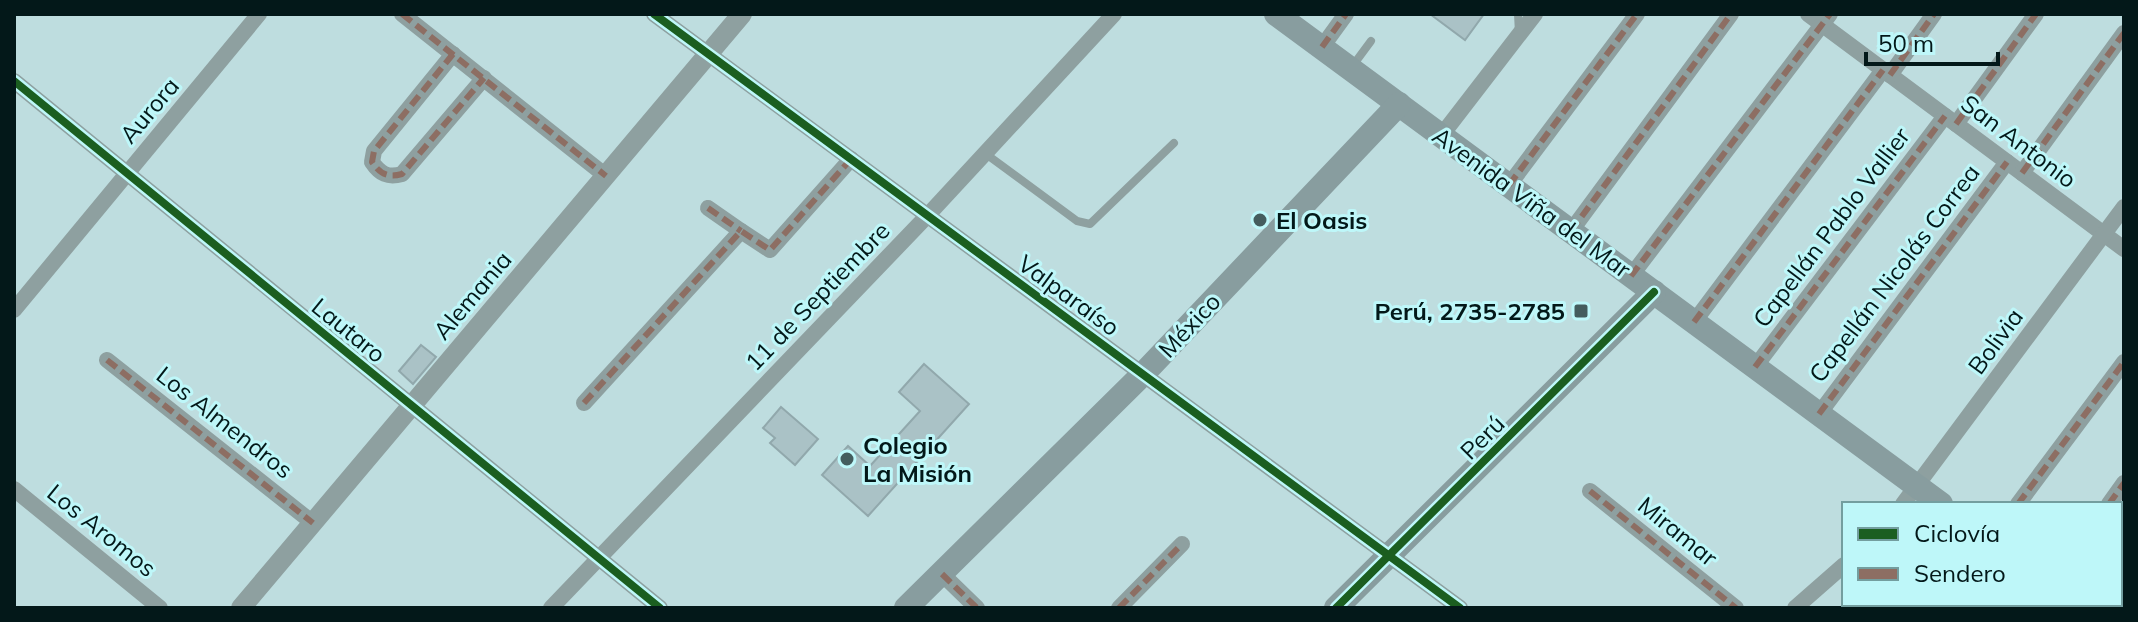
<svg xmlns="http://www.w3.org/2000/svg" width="2138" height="622" font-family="Mulish,sans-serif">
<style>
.building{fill:#aac2c6;stroke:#91a8ac;stroke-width:2}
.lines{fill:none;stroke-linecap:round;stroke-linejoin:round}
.service{stroke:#8ea0a0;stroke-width:8}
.minor{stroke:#8ea0a0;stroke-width:16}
.tertiary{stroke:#8ea0a0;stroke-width:20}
.secondary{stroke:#889d9f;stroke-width:24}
.quiet{stroke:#8d6e63;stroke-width:6;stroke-dasharray:12 6;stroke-linecap:butt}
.cycleway-casing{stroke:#bef7f9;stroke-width:13}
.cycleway{stroke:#1b5e20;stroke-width:8}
.poi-dot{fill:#445d5e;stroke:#bef7f9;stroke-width:3}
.labels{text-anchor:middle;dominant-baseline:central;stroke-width:6;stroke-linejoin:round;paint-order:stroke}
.street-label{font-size:24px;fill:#031819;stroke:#bef7f9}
.poi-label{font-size:24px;font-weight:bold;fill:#031819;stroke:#bef7f9;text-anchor:start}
</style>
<rect width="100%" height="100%" fill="#bedddf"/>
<g class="building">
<polygon points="1430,14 1484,14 1465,40"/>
<polygon points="421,345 436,357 413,384 399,371"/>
<polygon points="924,364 969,404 868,516 822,475 848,446 870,466 920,411 899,392"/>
<polygon points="781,407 818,439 795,465 770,443 775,438 763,428"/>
</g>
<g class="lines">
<g class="service">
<polyline points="1518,14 1519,33"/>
<polyline points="1351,68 1371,41"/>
<polyline points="986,154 1077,221 1090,224 1174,143"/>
</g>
<g class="minor">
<polyline points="402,14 606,176"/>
<polyline points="654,14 1460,608"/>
<polyline points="1808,14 2124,249"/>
<polyline points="1322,47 1346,14"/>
<path d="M 453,54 L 374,151 L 372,162 C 380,174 388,178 402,174 L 484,78"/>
<polyline points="1890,75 1934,14"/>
<polyline points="14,81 660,608"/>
<polyline points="1956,124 2036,14"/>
<polyline points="1441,136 1535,14"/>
<polyline points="2022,173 2124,33"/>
<polyline points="1509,185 1637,14"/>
<polyline points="708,208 741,231"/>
<polyline points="1571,231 1731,14"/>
<polyline points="1631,276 1830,14"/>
<polyline points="14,310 259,14"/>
<polyline points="1694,322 1883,70"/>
<polyline points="107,360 313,523"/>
<polyline points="1755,367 1945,116"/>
<polyline points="584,403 741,231 770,250 851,159"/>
<polyline points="1819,414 2007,162"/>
<polyline points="14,489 160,608"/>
<polyline points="1590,491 1736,608"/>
<polyline points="1903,504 2124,207"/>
<polyline points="2018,504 2124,362"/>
<polyline points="2109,504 2124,483"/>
<polyline points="942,574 977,608"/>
<polyline points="551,608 928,215 1114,14"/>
<polyline points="1119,608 1182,544"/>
<polyline points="1795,608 1844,565"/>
</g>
<polyline class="tertiary" points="241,608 742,14"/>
<g class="secondary">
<polyline points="1276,14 1941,504"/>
<polyline points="2077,604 2083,608"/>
<polyline points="906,608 1143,374 1399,104"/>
<polyline points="1336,608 1654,292"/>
</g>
<g class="quiet">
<polyline points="402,14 606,176"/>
<polyline points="1322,47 1346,14"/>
<path d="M 453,54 L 374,151 L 372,162 C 380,174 388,178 402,174 L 484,78"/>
<polyline points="1890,75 1934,14"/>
<polyline points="1956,124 2036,14"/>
<polyline points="2022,173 2124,33"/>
<polyline points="1509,185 1637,14"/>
<polyline points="708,208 741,231"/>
<polyline points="1571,231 1731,14"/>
<polyline points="1631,276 1830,14"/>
<polyline points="1694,322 1883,70"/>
<polyline points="107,360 313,523"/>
<polyline points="1755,367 1945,116"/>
<polyline points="584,403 741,231 770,250 851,159"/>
<polyline points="1819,414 2007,162"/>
<polyline points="1590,491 1736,608"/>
<polyline points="2018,504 2124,362"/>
<polyline points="2109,504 2124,483"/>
<polyline points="942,574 977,608"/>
<polyline points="1119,608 1182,544"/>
</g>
<g class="cycleway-casing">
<g id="cycleway">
<polyline points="654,14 1460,608"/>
<polyline points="14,81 660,608"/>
<polyline points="1336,608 1654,292"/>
</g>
</g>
<use href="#cycleway" class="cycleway"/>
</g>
<g class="poi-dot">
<circle cx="1260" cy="220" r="8"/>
<rect x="1573" y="303" width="16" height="16" rx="4"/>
<circle cx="847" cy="459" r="8"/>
</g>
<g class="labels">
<g class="street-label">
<text transform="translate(149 110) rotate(-50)">Aurora</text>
<text transform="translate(2019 141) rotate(37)">San Antonio</text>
<text transform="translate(1532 202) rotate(36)">Avenida Viña del Mar</text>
<text transform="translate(1831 227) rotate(-53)">Capellán Pablo Vallier</text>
<text transform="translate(1894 273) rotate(-53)">Capellán Nicolás Correa</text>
<text transform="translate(472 295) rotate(-50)">Alemania</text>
<text transform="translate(1069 295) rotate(36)">Valparaíso</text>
<text transform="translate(817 296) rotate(-46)">11 de Septiembre</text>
<text transform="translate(1189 325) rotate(-47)">México</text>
<text transform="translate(349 330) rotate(39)">Lautaro</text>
<text transform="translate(1995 341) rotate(-54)">Bolivia</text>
<text transform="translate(225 422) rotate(38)">Los Almendros</text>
<text transform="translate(1482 437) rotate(-45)">Perú</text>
<text transform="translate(102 530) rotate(39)">Los Aromos</text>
<text transform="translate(1678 531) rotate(39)">Miramar</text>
</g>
<g class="poi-label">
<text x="1276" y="220">El Oasis</text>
<text x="1565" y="311" text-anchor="end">Perú, 2735-2785</text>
<text x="863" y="445">Colegio<tspan x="863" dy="28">La Misión</tspan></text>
</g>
</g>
<rect width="2138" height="622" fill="none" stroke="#031819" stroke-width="32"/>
<rect x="1842" y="502" width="280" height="104" fill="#bef7f9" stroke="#739e9f" stroke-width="2"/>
<rect x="1858" y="528" width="40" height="12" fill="#1b5e20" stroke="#739e9f" stroke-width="2"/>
<text x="1914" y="542" font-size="24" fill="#031819">Ciclovía</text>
<rect x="1858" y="568" width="40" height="12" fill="#8d6e63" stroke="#739e9f" stroke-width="2"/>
<text x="1914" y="582" font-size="24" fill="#031819">Sendero</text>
<path d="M1866 52v12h132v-12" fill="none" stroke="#031819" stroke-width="4"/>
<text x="1878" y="52" font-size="24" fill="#031819" stroke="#bef7f9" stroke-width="6" paint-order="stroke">50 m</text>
</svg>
